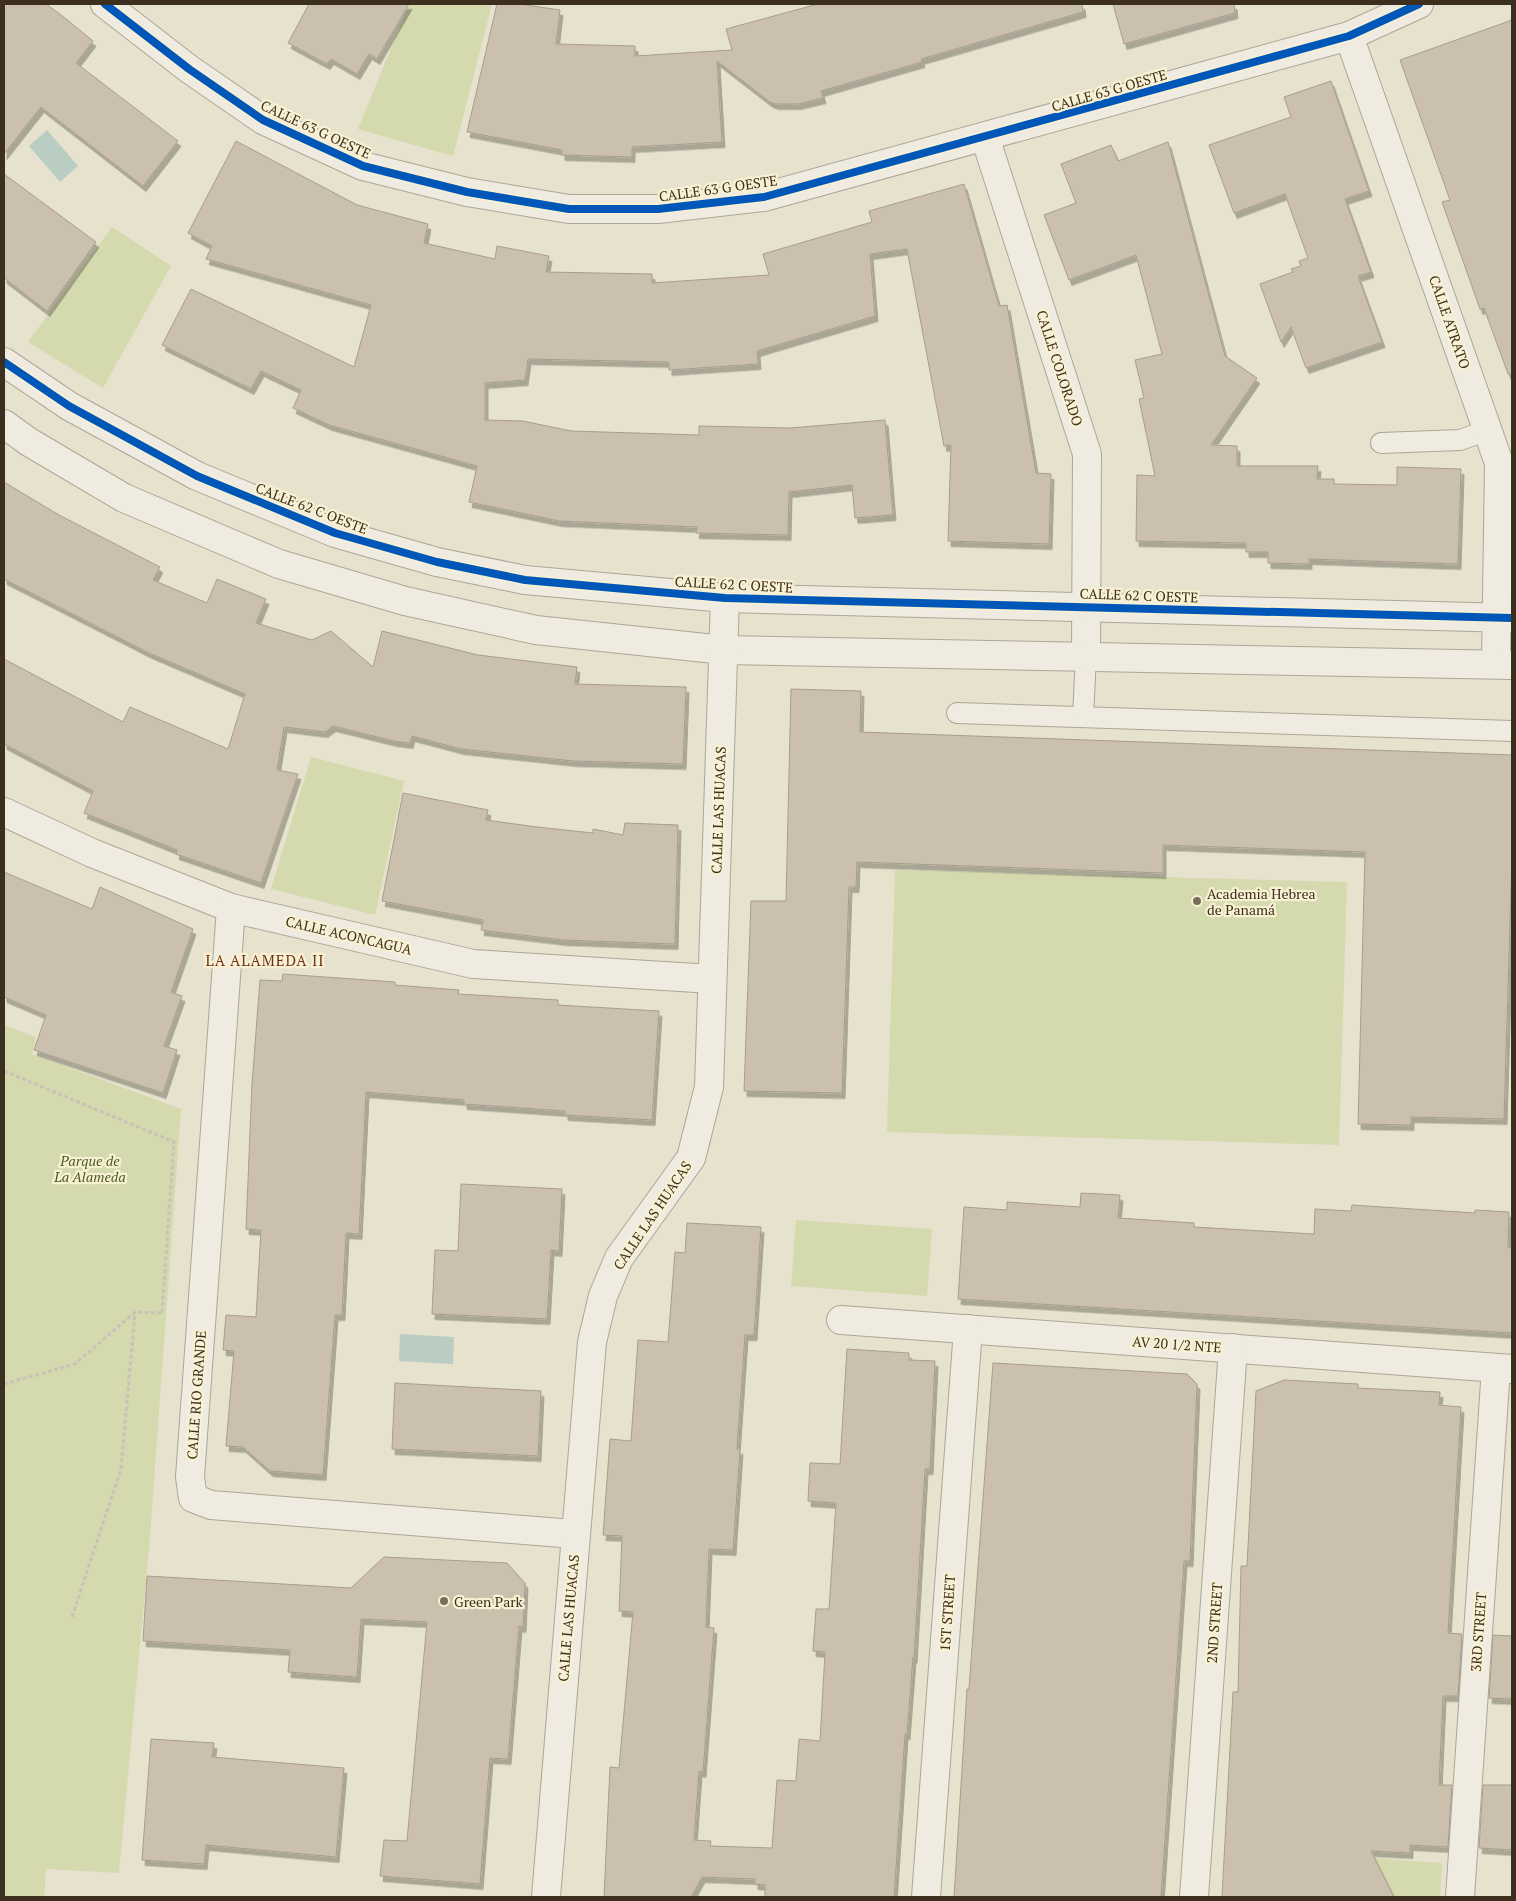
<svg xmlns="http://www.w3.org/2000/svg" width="1516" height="1901" font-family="'PT Serif',serif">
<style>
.green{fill:#d4d9ae}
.water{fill:#b9cdc2}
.building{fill:#cbc0ae;stroke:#a89d8c;filter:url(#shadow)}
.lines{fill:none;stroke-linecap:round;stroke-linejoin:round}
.service-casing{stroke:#aca696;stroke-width:22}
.minor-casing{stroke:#aca696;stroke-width:30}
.path{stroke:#c8c3b6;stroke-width:3;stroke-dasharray:4 2.5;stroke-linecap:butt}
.service{stroke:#efebe0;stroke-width:20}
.minor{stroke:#efebe0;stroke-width:28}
.cycleway-casing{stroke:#f9f1d3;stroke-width:11}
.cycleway{stroke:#0057b8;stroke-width:8}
.poi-dot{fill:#786e5b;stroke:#f9f1d3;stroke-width:2}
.labels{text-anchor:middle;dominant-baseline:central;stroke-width:4.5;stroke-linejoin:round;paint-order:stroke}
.street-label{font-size:14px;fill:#3c2f1d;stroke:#f9f1d3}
.poi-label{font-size:14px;fill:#3c2f1d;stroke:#f9f1d3;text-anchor:start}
.park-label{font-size:14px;font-style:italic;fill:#485b22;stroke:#f9f1d3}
.neighbourhood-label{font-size:15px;letter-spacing:1px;fill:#6d3118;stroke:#f9f1d3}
</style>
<defs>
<filter id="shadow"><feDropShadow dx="3" dy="5.5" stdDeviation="0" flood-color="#0004"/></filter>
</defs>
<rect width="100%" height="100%" fill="#e7e2cd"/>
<g class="green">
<polygon points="409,4 492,4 453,156 358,129"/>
<polygon points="112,227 171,266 103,388 28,342"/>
<polygon points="311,757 404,781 375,915 271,889"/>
<polygon points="895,870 1347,882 1339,1145 887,1132"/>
<polygon points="4,1025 36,1037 32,1054 181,1109 150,1537 119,1873 46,1869 44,1897 4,1897"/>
<polygon points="796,1220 932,1229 927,1296 791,1286"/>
<polygon points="1325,1855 1442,1863 1440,1897 1322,1897"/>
</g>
<g class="water">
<polygon points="47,130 78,166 60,182 29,146"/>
<polygon points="400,1334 454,1337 453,1364 399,1361"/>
</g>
<g class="building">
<polygon points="4,4 46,4 60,14 93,41 76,63 178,141 143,186 41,107 4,154"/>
<polygon points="309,4 409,4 377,59 369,54 357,74 331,59 327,64 288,43"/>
<polygon points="497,4 520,4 560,10 556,44 635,46 635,56 732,50 726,29 818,4 1082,4 1083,12 921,59 922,62 821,91 823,98 798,104 776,104 770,102 717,61 722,142 632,147 632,157 562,155 562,150 467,132"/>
<polygon points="1113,4 1234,4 1235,13 1124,44"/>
<polygon points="1512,20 1512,374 1508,374 1484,308 1480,309 1442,202 1450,200 1400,60"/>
<polygon points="1331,81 1369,191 1345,199 1371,272 1358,276 1382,342 1306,368 1291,327 1281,342 1260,284 1293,272 1291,269 1301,266 1299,261 1308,258 1285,194 1234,213 1209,145 1291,117 1284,97"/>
<polygon points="236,141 357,205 428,224 424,243 495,259 497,246 549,256 546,272 652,274 652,283 769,275 763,254 872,222 869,211 964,184 999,306 1007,305 1036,473 1051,474 1049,544 948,541 951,445 944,446 907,249 870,254 875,316 757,351 758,364 669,370 669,362 528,359 525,380 485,383 485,420 523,421 571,431 699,435 699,426 790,428 885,420 893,515 855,518 852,485 789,492 788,535 696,533 697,527 559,521 469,502 477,466 329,425 293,408 301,390 261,371 251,389 162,345 191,289 354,367 371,305 206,259 212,246 188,233"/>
<polygon points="1168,142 1225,356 1257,378 1211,445 1237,446 1237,466 1318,466 1317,479 1334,479 1334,484 1397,485 1397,467 1461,469 1458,564 1309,559 1309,564 1268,563 1268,552 1246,552 1246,543 1136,541 1137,475 1155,476 1139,399 1144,398 1135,360 1162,354 1136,255 1069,280 1044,215 1076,203 1061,164 1111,145 1118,161"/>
<polygon points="4,174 96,242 47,311 4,278"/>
<polygon points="4,482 59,515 160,567 153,580 207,603 217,579 266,599 256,623 312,640 331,631 373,667 382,631 478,655 577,667 575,684 686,687 683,764 573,761 461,749 412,736 410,743 394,741 333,726 325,732 284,727 277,770 298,774 261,883 176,854 177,850 84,813 93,791 4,744 4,659 123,722 130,707 228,749 245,694 149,653 4,579"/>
<polygon points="791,689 861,691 860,732 1512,755 1512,857 1504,1119 1411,1117 1411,1125 1358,1124 1365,852 1163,845 1163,873 857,862 856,887 849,887 842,1093 744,1091 751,901 786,901"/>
<polygon points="403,793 488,810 486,820 537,827 593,833 593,829 623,835 625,823 678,825 675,944 563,940 481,930 483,920 382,901"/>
<polygon points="4,872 92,909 100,887 193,929 171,992 182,996 164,1046 177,1050 163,1093 34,1050 46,1015 4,997"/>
<polygon points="283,974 395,982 395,985 459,990 458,994 558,1000 558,1005 659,1011 652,1120 565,1115 565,1111 464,1104 464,1100 366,1092 359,1234 346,1233 342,1315 335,1315 323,1475 270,1471 243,1447 226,1446 234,1351 223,1350 226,1315 256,1317 261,1230 246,1229 252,1084 260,980 282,981"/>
<polygon points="461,1184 562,1189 559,1251 551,1250 547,1319 432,1314 435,1250 458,1251"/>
<polygon points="1081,1193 1120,1195 1118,1218 1194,1223 1194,1227 1314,1234 1315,1209 1351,1211 1352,1205 1475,1213 1475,1210 1509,1212 1508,1247 1512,1248 1512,1333 958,1299 964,1207 1007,1210 1007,1202 1080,1207"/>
<polygon points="687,1223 761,1227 754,1335 745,1335 737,1449 740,1449 733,1550 709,1549 706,1627 714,1628 703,1772 699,1771 694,1840 711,1841 710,1846 772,1848 777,1780 796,1781 799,1739 820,1741 825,1652 813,1651 816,1609 829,1609 836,1503 808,1501 810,1463 840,1464 847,1349 909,1353 909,1360 935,1361 930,1469 925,1469 914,1658 913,1657 907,1734 905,1734 894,1897 765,1897 765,1885 755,1884 755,1879 702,1877 691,1897 604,1897 610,1767 619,1768 633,1612 619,1611 622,1536 603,1535 610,1439 631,1441 638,1340 668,1342 675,1252 685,1253"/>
<polygon points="993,1363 1187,1374 1197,1384 1190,1561 1184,1561 1161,1897 954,1897 967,1689 969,1689"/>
<polygon points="1284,1380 1358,1384 1358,1388 1440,1392 1439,1405 1461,1407 1448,1633 1462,1634 1458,1696 1443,1696 1439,1785 1452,1785 1448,1847 1410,1845 1410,1853 1371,1851 1394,1897 1222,1897 1233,1692 1238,1692 1241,1566 1247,1566 1256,1391"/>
<polygon points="395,1383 541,1391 538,1456 392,1449"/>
<polygon points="384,1557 507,1563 525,1583 523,1627 519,1626 508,1759 490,1758 480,1884 380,1876 384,1840 407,1841 427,1622 361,1619 357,1677 288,1672 290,1650 143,1641 147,1576 351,1588"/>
<polygon points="1493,1635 1512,1636 1512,1699 1489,1698"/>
<polygon points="151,1739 214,1743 212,1757 344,1768 336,1857 206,1845 204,1864 142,1860"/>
<polygon points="1483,1785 1512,1785 1512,1850 1479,1848"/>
</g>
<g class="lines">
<g class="service-casing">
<g id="service">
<polyline points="1381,443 1460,440 1488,430"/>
<polyline points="957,713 1512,731"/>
<polyline points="1083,717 1086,656"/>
</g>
</g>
<g class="minor-casing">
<g id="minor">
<polyline points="105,4 189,69 263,120 363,166 467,192 569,209 658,209 764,197 1349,36 1419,4"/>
<polyline points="1349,36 1499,463 1496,664"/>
<polyline points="985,137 1087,454 1086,656"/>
<polyline points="4,362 69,406 197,476 335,533 437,562 525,580 725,598 1512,618"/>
<polyline points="4,424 29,442 124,498 279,564 405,601 536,630 724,650 1512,665"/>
<polyline points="4,812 92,853 231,908 473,964 712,979"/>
<polyline points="231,908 190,1477 193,1498 211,1505 574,1534"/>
<polyline points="841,1320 1512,1369"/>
<polyline points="546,1897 592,1342 603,1296 619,1258 691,1158 709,1087 725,598"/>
<polyline points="926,1897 968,1329"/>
<polyline points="1194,1897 1233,1348"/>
<polyline points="1460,1897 1496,1368"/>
</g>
</g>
<g class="path">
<polyline points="4,1071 174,1142 162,1313"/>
<polyline points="4,1384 75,1364 135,1312 163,1313"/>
<polyline points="72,1617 121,1469 135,1312"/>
</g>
<use href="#service" class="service"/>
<use href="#minor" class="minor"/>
<g class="cycleway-casing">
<g id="cycleway">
<polyline points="105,4 189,69 263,120 363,166 467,192 569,209 658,209 764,197 1349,36 1419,4"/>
<polyline points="4,362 69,406 197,476 335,533 437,562 525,580 725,598 1512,618"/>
</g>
</g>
<use href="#cycleway" class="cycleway"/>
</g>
<g class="poi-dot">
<circle cx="1197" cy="901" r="5"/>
<circle cx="444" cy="1601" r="5"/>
</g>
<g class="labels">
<g class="street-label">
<text transform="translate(1109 90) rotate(-16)">CALLE 63 G OESTE</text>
<text transform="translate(316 129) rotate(25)">CALLE 63 G OESTE</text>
<text transform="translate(718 188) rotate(-8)">CALLE 63 G OESTE</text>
<text transform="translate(1450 322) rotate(71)">CALLE ATRATO</text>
<text transform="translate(1060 368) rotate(72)">CALLE COLORADO</text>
<text transform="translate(312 508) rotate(21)">CALLE 62 C OESTE</text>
<text transform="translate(734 584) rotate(3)">CALLE 62 C OESTE</text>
<text transform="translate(1139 595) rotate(2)">CALLE 62 C OESTE</text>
<text transform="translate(718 810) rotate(-88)">CALLE LAS HUACAS</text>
<text transform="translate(349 935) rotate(13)">CALLE ACONCAGUA</text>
<text transform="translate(652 1215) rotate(-56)">CALLE LAS HUACAS</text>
<text transform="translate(1177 1344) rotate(4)">AV 20 1/2 NTE</text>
<text transform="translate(196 1395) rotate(-86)">CALLE RIO GRANDE</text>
<text transform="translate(947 1613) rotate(-86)">1ST STREET</text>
<text transform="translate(568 1618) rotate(-85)">CALLE LAS HUACAS</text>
<text transform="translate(1214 1623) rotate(-86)">2ND STREET</text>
<text transform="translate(1478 1632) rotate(-86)">3RD STREET</text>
</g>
<g class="poi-label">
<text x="1207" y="893">Academia Hebrea<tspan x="1207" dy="16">de Panamá</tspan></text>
<text x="454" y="1601">Green Park</text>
</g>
<g class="park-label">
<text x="90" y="1160">Parque de<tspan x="90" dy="16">La Alameda</tspan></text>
</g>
<g class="neighbourhood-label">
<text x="265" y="960">LA ALAMEDA II</text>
</g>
</g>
<rect width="1516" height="1901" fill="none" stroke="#3c2f1d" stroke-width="10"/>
</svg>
